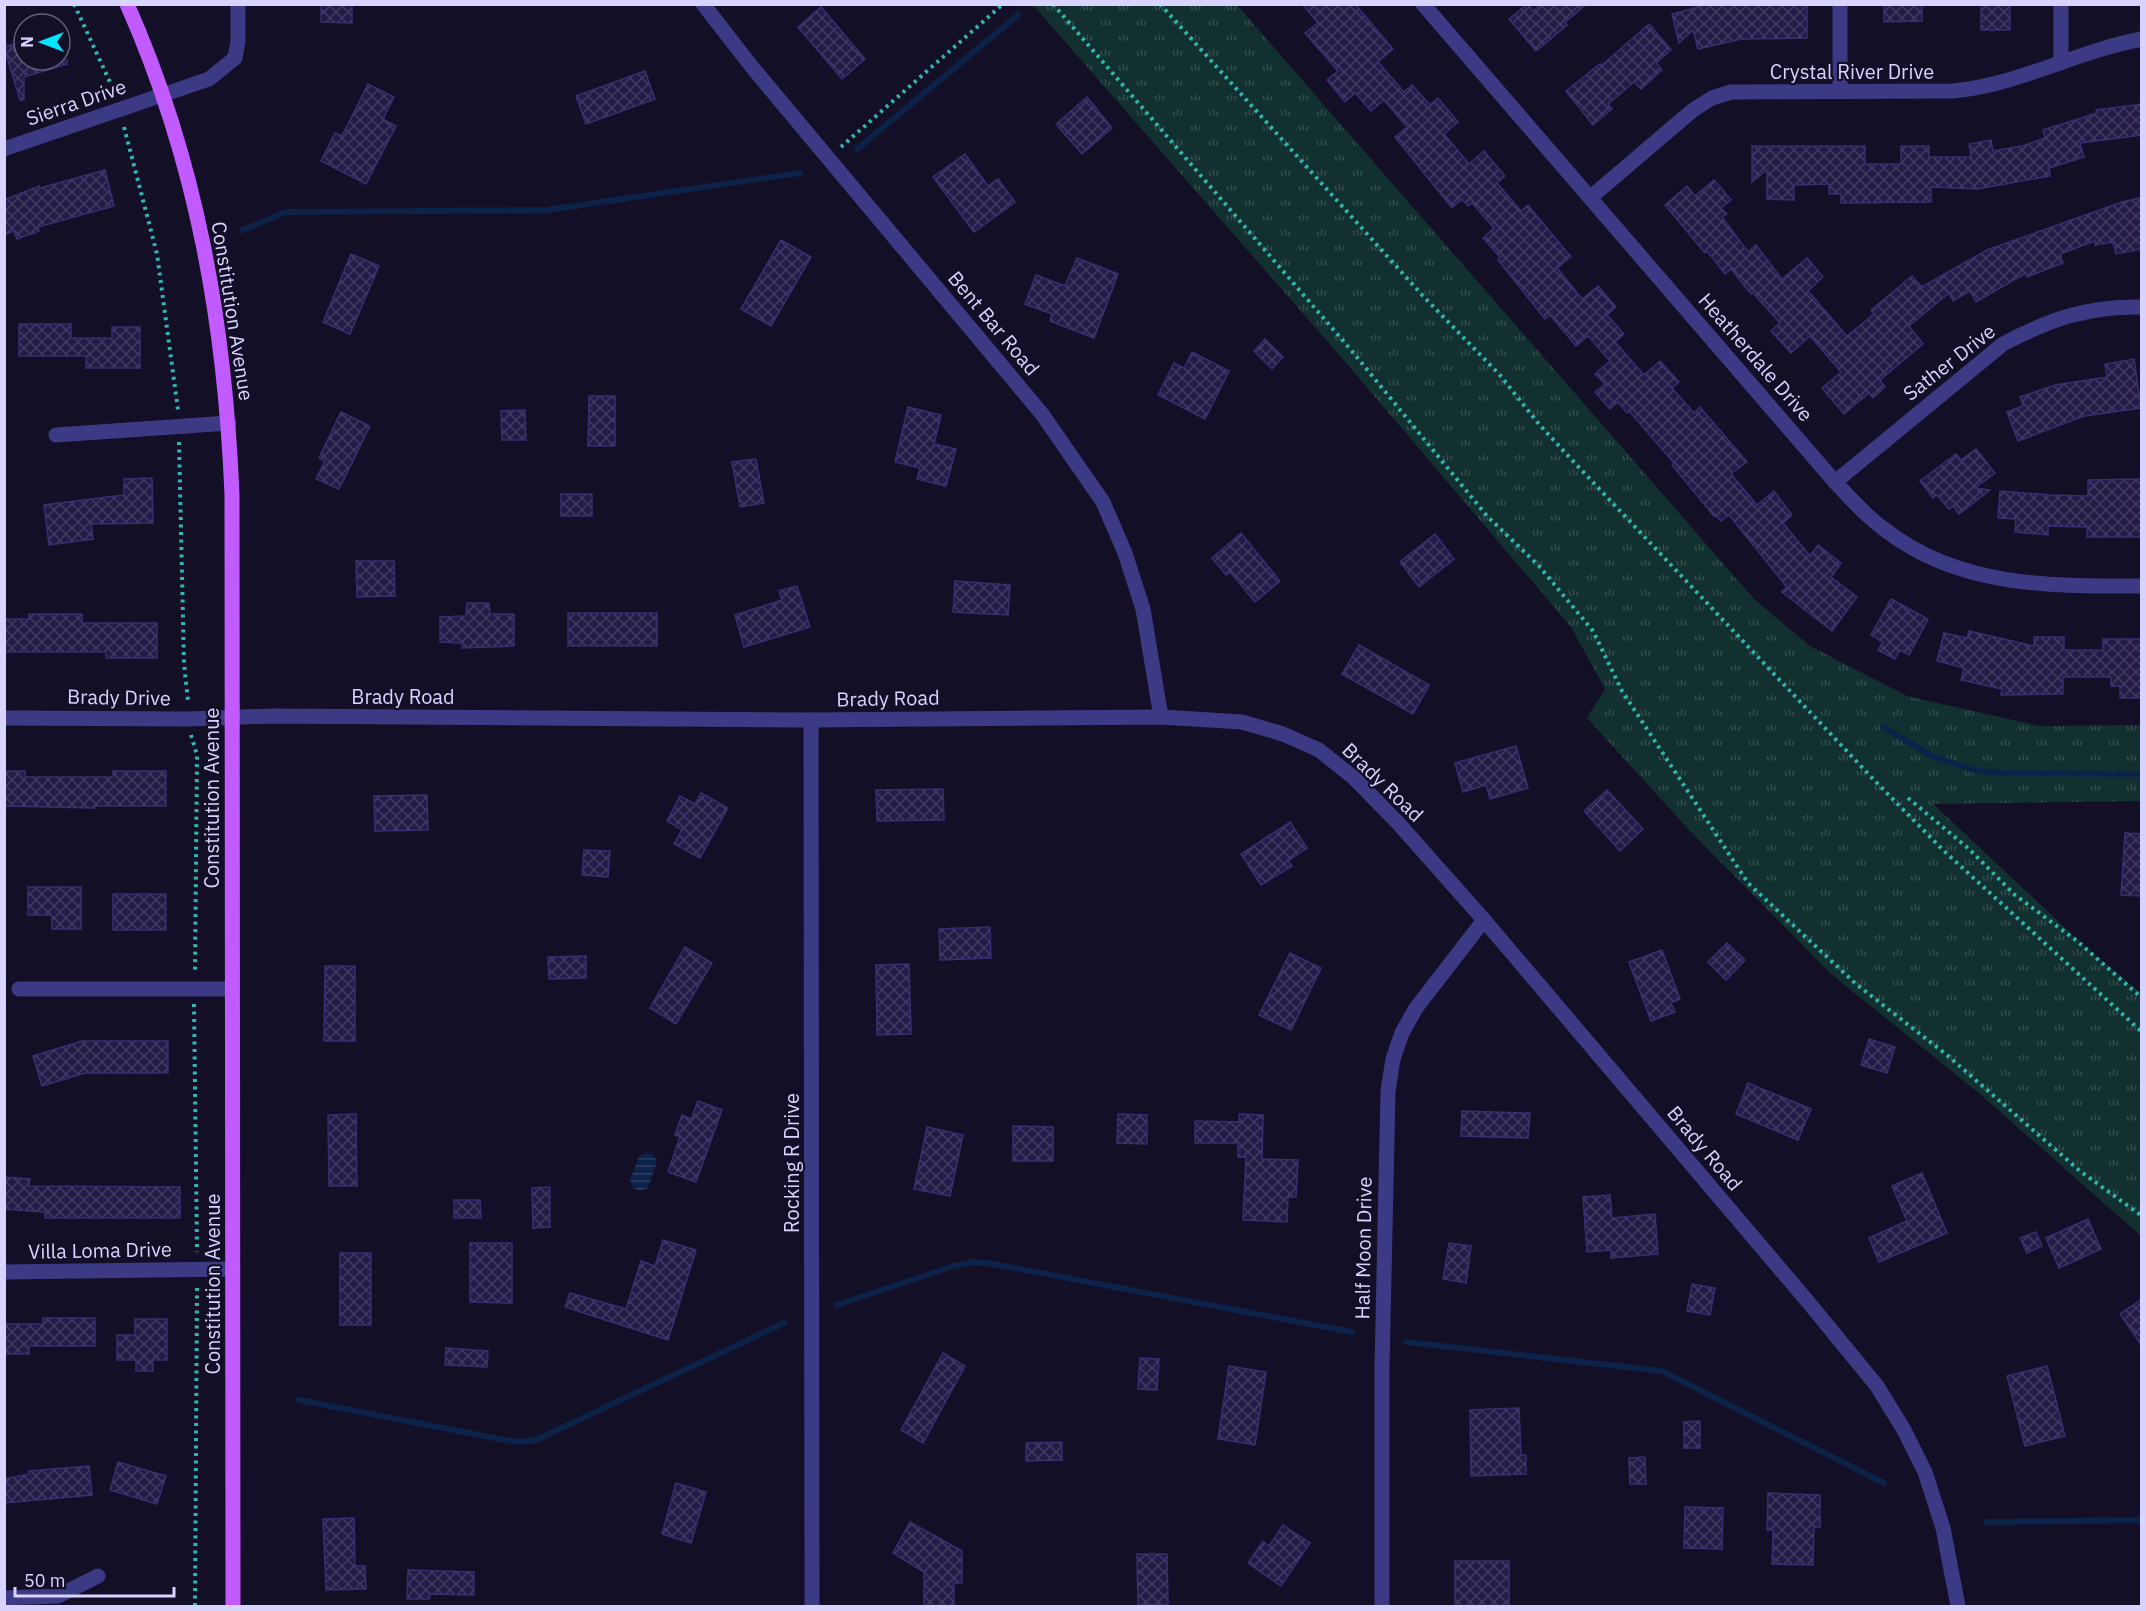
<svg xmlns="http://www.w3.org/2000/svg" width="2146" height="1611" font-family="'IBM Plex Sans',sans-serif">
<style>
.grass{fill:url(#grass-tufts)}
.water{fill:url(#water-rules)}
.lines{fill:none;stroke-linecap:round;stroke-linejoin:round}
.stream{stroke:#0c2248;stroke-width:6}
.building{fill:url(#building-cross-hatch);stroke:#3b2d73;stroke-width:1.5}
.path{stroke:#2fb8b0;stroke-width:4;stroke-dasharray:3 4.5;stroke-linecap:butt}
.minor{stroke:#3d3a85;stroke-width:15}
.primary{stroke:#c25bff;stroke-width:15}
.labels{text-anchor:middle;dominant-baseline:central;stroke-width:4.5;stroke-linejoin:round;paint-order:stroke}
.street-label{font-size:20px;fill:#d9d4ff;stroke:#130f26}
</style>
<defs>
<pattern id="grass-tufts" width="24" height="20" patternUnits="userSpaceOnUse" patternTransform="scale(1.5)"><rect width="24" height="20" fill="#12302f"/><path d="M3 7l-1-3M5 7V3M7 7l1-3M15 17l-1-3M17 17v-4M19 17l1-3" fill="none" stroke="#344d4e"/></pattern>
<pattern id="water-rules" width="6" height="5" patternUnits="userSpaceOnUse" patternTransform="scale(1.5)"><rect width="6" height="5" fill="#0c2248"/><path d="M0 2.5h6" fill="none" stroke="#2f4163"/></pattern>
<pattern id="building-cross-hatch" width="8" height="8" patternUnits="userSpaceOnUse" patternTransform="scale(1.5)"><rect width="8" height="8" fill="#241b47"/><path d="M0 0l8 8M0 8l8-8" fill="none" stroke="#433b63"/></pattern>
</defs>
<rect width="100%" height="100%" fill="#130f26"/>
<polygon class="grass" points="1033,5 1237,5 1754,599 1810,646 1907,696 2040,726 2141,725 2141,801 1933,804 2089,950 2141,993 2141,1236 1980,1094 1831,974 1690,831 1587,718 1605,689 1571,627 1341,357"/>
<polygon class="water" points="645,1152 654,1155 657,1162 648,1188 641,1191 633,1188 630,1180 639,1157"/>
<g class="lines">
<g class="stream">
<polyline points="857,149 1018,15"/>
<polyline points="243,230 286,212 547,210 800,173"/>
<polyline points="1883,727 1932,756 1974,770 2001,773 2142,774"/>
<polyline points="837,1305 950,1267 972,1262 988,1263 1352,1332"/>
<polyline points="1406,1342 1662,1371 1884,1483"/>
<polyline points="299,1400 505,1440 520,1442 536,1440 784,1323"/>
<polyline points="1987,1522 2142,1520"/>
</g>
</g>
<g class="building">
<polygon points="321,4 352,4 352,23 321,22"/>
<polygon points="1302,4 1355,4 1393,49 1378,62 1404,92 1412,85 1430,105 1438,98 1458,122 1444,134 1469,164 1484,151 1505,176 1497,183 1521,211 1528,205 1571,257 1557,268 1582,299 1598,286 1616,307 1607,315 1624,334 1615,342 1644,375 1660,361 1679,382 1672,388 1694,413 1700,407 1747,462 1731,474 1757,505 1774,491 1792,515 1783,523 1810,556 1818,545 1841,563 1831,577 1857,597 1832,631 1782,592 1787,587 1729,515 1721,521 1715,515 1714,516 1672,465 1674,463 1629,411 1627,413 1618,402 1610,409 1595,392 1605,384 1595,374 1610,361 1588,336 1576,346 1550,315 1545,319 1498,260 1500,257 1483,238 1494,228 1472,203 1468,206 1462,199 1452,208 1395,137 1407,127 1384,100 1371,111 1355,93 1345,102 1327,80 1338,71 1305,33 1318,23"/>
<polygon points="1528,4 1533,11 1542,4 1587,4 1565,22 1567,25 1536,51 1509,19"/>
<polygon points="1709,4 1807,4 1807,38 1741,39 1698,49 1693,30 1679,43 1672,14"/>
<polygon points="1884,4 1922,4 1922,21 1884,22"/>
<rect x="1981" y="4" width="29" height="26"/>
<polygon points="821,7 865,59 842,79 798,27"/>
<polygon points="1649,24 1671,50 1656,63 1662,70 1641,89 1634,82 1608,104 1612,109 1593,125 1566,91 1600,64 1601,66"/>
<polygon points="24,41 24,60 67,60 67,64 24,77 24,100 20,100 4,47"/>
<polygon points="645,71 655,99 586,124 576,96"/>
<polygon points="368,84 394,97 383,119 396,126 366,184 321,161 335,133 342,136"/>
<polygon points="1087,97 1112,128 1082,154 1056,124"/>
<polygon points="2142,104 2142,135 2080,143 2084,157 2049,168 2050,176 1977,189 1931,187 1931,202 1841,203 1841,194 1829,194 1829,184 1794,185 1794,200 1767,199 1767,170 1752,182 1752,146 1865,146 1865,164 1901,164 1901,146 1929,146 1929,157 1971,157 1969,144 1991,140 1993,151 2022,146 2045,138 2043,130 2097,113 2096,110"/>
<polygon points="965,154 988,186 998,179 1015,202 974,232 933,177"/>
<polygon points="105,170 114,206 38,227 39,231 17,239 14,231 4,235 4,200 39,186 40,188"/>
<polygon points="1714,180 1731,200 1721,208 1727,214 1722,217 1748,252 1756,245 1782,279 1807,258 1823,277 1808,291 1847,336 1874,314 1871,310 1912,276 1922,287 1987,250 2122,202 2139,198 2142,211 2142,249 2116,254 2113,242 2095,245 2095,241 2060,254 2063,263 2027,277 2026,273 1976,302 1970,291 1953,301 1949,293 1909,326 1923,344 1880,380 1885,387 1873,398 1869,393 1844,414 1822,388 1841,372 1810,336 1791,353 1771,331 1780,323 1753,293 1751,294 1731,269 1725,274 1707,251 1705,253 1665,205 1687,186 1695,196"/>
<polygon points="781,240 811,257 771,326 741,309"/>
<polygon points="351,254 379,266 350,334 323,322"/>
<polygon points="1077,258 1118,274 1094,338 1050,321 1052,314 1025,304 1036,275 1065,286"/>
<polygon points="19,324 71,324 71,338 112,338 112,327 140,327 140,368 86,368 86,356 19,356"/>
<polygon points="1265,339 1283,357 1272,369 1254,351"/>
<polygon points="1192,352 1229,371 1205,419 1158,395 1174,363 1184,368"/>
<polygon points="2134,359 2141,408 2084,416 2018,441 2007,412 2023,406 2020,397 2055,385 2107,377 2105,364"/>
<polygon points="589,396 615,396 615,446 588,446"/>
<polygon points="908,407 941,415 934,444 956,449 946,486 917,479 920,468 895,462"/>
<polygon points="525,410 526,440 502,440 501,411"/>
<polygon points="341,412 370,426 339,489 316,479 325,461 319,458"/>
<polygon points="1976,449 1995,473 1975,488 1990,490 1959,514 1953,506 1949,509 1937,495 1933,498 1920,481 1956,454 1961,460"/>
<polygon points="756,459 764,503 740,507 732,462"/>
<polygon points="152,478 153,523 91,524 93,539 49,545 44,505 124,495 124,479"/>
<polygon points="2142,479 2142,537 2087,537 2087,527 2048,526 2048,535 2015,532 2016,519 1998,518 2000,491 2050,495 2088,496 2088,480"/>
<rect x="561" y="494" width="31" height="22"/>
<polygon points="1241,533 1280,581 1255,602 1230,572 1226,575 1212,558"/>
<polygon points="1435,534 1454,559 1419,587 1400,562"/>
<polygon points="356,561 394,561 395,596 357,597"/>
<polygon points="955,581 1010,585 1008,615 953,612"/>
<polygon points="797,586 810,627 744,647 735,615 782,600 779,591"/>
<polygon points="1891,599 1928,619 1909,655 1900,650 1895,659 1878,650 1883,642 1871,635"/>
<polygon points="467,603 489,603 490,614 514,614 514,646 462,648 463,643 440,642 440,617 466,616"/>
<rect x="568" y="613" width="89" height="33"/>
<polygon points="29,614 82,614 82,623 157,623 157,658 106,658 106,652 4,652 4,619 29,619"/>
<polygon points="1969,631 2034,646 2034,637 2064,637 2064,650 2103,650 2103,639 2141,639 2142,698 2120,698 2120,686 2111,686 2111,677 2063,677 2063,694 2001,695 2002,689 1961,680 1964,668 1937,661 1944,633 1967,638"/>
<polygon points="1359,645 1429,685 1413,714 1342,674"/>
<polygon points="1516,746 1528,788 1490,799 1486,785 1463,792 1455,763"/>
<polygon points="4,771 25,771 25,777 113,777 113,771 166,771 166,806 95,806 95,808 4,806"/>
<polygon points="943,789 944,820 877,821 876,790"/>
<polygon points="1607,790 1643,829 1620,851 1584,811"/>
<polygon points="701,793 728,808 700,858 674,844 682,830 667,821 680,796 695,804"/>
<polygon points="427,795 428,830 375,831 374,796"/>
<polygon points="1290,822 1307,848 1288,861 1292,866 1261,885 1241,854"/>
<polygon points="2125,833 2142,834 2142,896 2121,895"/>
<polygon points="584,850 610,851 608,877 582,875"/>
<polygon points="28,887 81,887 81,929 52,929 52,915 28,915"/>
<rect x="113" y="894" width="53" height="36"/>
<polygon points="990,927 991,958 940,960 939,929"/>
<polygon points="1727,943 1745,960 1726,980 1708,962"/>
<polygon points="685,947 712,963 676,1024 650,1008"/>
<polygon points="1662,950 1680,999 1671,1003 1675,1012 1651,1021 1629,962"/>
<polygon points="1290,953 1321,968 1291,1030 1259,1015"/>
<polygon points="586,956 586,978 549,979 548,957"/>
<polygon points="909,964 911,1034 877,1035 876,965"/>
<polygon points="325,966 355,966 355,1041 324,1041"/>
<polygon points="1869,1039 1895,1047 1887,1073 1861,1065"/>
<polygon points="82,1041 168,1041 168,1073 85,1073 42,1086 33,1056"/>
<polygon points="1748,1083 1811,1109 1798,1140 1736,1114"/>
<polygon points="698,1101 722,1110 696,1182 668,1172 680,1137 675,1135 682,1115 691,1119"/>
<polygon points="1462,1111 1530,1113 1528,1138 1461,1136"/>
<polygon points="356,1114 357,1186 329,1186 328,1115"/>
<polygon points="1118,1114 1147,1115 1147,1144 1117,1143"/>
<polygon points="1239,1114 1263,1115 1262,1159 1298,1160 1296,1197 1288,1197 1287,1222 1243,1220 1246,1157 1238,1157 1238,1143 1195,1143 1195,1121 1239,1122"/>
<polygon points="1013,1126 1053,1127 1053,1161 1013,1161"/>
<polygon points="927,1127 963,1135 950,1196 914,1189"/>
<polygon points="1922,1173 1947,1233 1879,1262 1869,1238 1907,1221 1892,1186"/>
<polygon points="4,1177 30,1179 29,1186 180,1187 180,1218 45,1218 45,1212 4,1209"/>
<polygon points="550,1187 550,1227 533,1228 532,1188"/>
<polygon points="1610,1195 1612,1218 1655,1214 1658,1254 1611,1258 1611,1250 1587,1252 1583,1197"/>
<polygon points="454,1200 480,1200 481,1218 454,1218"/>
<polygon points="2088,1219 2101,1249 2059,1268 2046,1238"/>
<polygon points="2036,1232 2042,1246 2027,1253 2020,1238"/>
<polygon points="663,1240 696,1250 668,1340 565,1307 570,1293 626,1309 641,1261 655,1266"/>
<polygon points="470,1243 512,1243 512,1303 470,1302"/>
<polygon points="1449,1243 1471,1246 1466,1283 1443,1279"/>
<rect x="340" y="1253" width="31" height="72"/>
<polygon points="1692,1284 1715,1288 1710,1315 1687,1311"/>
<polygon points="2142,1299 2142,1346 2120,1314"/>
<polygon points="43,1318 95,1318 95,1346 29,1346 29,1354 4,1354 4,1324 43,1324"/>
<polygon points="135,1319 167,1319 167,1360 153,1360 153,1371 136,1371 136,1360 117,1360 117,1335 135,1335"/>
<polygon points="446,1348 488,1351 487,1367 445,1365"/>
<polygon points="943,1353 965,1366 923,1443 901,1430"/>
<polygon points="1140,1358 1159,1359 1157,1390 1138,1389"/>
<polygon points="1229,1366 1266,1372 1255,1445 1218,1439"/>
<polygon points="2047,1366 2065,1436 2025,1446 2007,1376"/>
<polygon points="1519,1408 1521,1455 1526,1455 1526,1474 1471,1476 1470,1410"/>
<polygon points="1700,1421 1700,1448 1684,1448 1684,1422"/>
<polygon points="1062,1442 1062,1460 1026,1461 1026,1443"/>
<polygon points="1645,1457 1646,1484 1630,1484 1629,1458"/>
<polygon points="118,1462 166,1476 157,1504 110,1490"/>
<polygon points="89,1466 92,1495 4,1503 4,1479 29,1474 29,1471"/>
<polygon points="676,1483 706,1492 691,1543 662,1534"/>
<polygon points="1768,1493 1820,1495 1820,1527 1814,1527 1813,1565 1772,1564 1773,1530 1767,1530"/>
<polygon points="1685,1507 1723,1508 1722,1549 1684,1548"/>
<polygon points="354,1518 355,1566 365,1566 366,1589 326,1590 323,1519"/>
<polygon points="910,1522 962,1551 962,1583 954,1583 954,1606 924,1606 924,1572 893,1553"/>
<polygon points="1283,1525 1310,1543 1281,1586 1248,1563 1263,1541 1269,1546"/>
<polygon points="1137,1554 1167,1554 1168,1605 1138,1605"/>
<rect x="1455" y="1561" width="54" height="45"/>
<polygon points="408,1570 474,1572 474,1595 430,1594 429,1599 407,1599"/>
</g>
<g class="lines">
<g class="path">
<polyline points="74,4 115,93"/>
<polyline points="1053,4 1351,350 1487,516 1539,566 1593,631 1622,691 1748,883 1856,984 1947,1055 2080,1171 2142,1216"/>
<polyline points="1160,4 1423,296 1499,374 1538,423 1571,459 1875,781 1944,851 2142,1032"/>
<polyline points="124,127 157,254 178,410"/>
<polyline points="841,147 1003,4"/>
<polyline points="179,442 184,664 188,701"/>
<polyline points="191,735 197,755 195,973"/>
<polyline points="1908,798 1969,849 2015,895 2077,941 2142,998"/>
<polyline points="194,1004 197,1252"/>
<polyline points="195,1606 197,1286"/>
</g>
<g class="minor">
<polyline points="703,4 752,67 1042,414 1103,502 1125,553 1143,609 1161,717"/>
<path d="M 1423,4 L 1835,482 C 1852,500 1868,518 1888,532 C 1962,588 2054,586 2142,586"/>
<polyline points="1840,4 1840,91"/>
<polyline points="2061,63 2061,4"/>
<polyline points="4,149 209,79 235,58 238,41 238,4"/>
<path d="M 1591,197 L 1693,110 L 1712,98 L 1731,92 L 1953,91 C 2019,85 2077,51 2142,39"/>
<polyline points="56,435 229,423"/>
<path d="M 1835,482 L 2003,344 C 2050,319 2088,306 2142,307"/>
<polyline points="4,718 188,719 272,716 811,720 1161,717 1242,722 1283,734 1319,750 1354,778 1399,824 1484,920 1809,1303 1877,1386 1904,1430 1925,1472 1943,1528 1958,1606"/>
<polyline points="811,720 812,1606"/>
<polyline points="19,989 232,989"/>
<polyline points="4,1272 232,1269"/>
<polyline points="4,1598 58,1596 98,1576"/>
<polyline points="1382,1606 1382,1367 1388,1091 1393,1059 1402,1033 1416,1008 1484,920"/>
</g>
<path class="primary" d="M 127,4 C 197,162 225,324 232,495 L 233,1606"/>
</g>
<g class="labels">
<g class="street-label">
<text x="1852" y="71">Crystal River Drive</text>
<text transform="translate(76 102) rotate(-19)">Sierra Drive</text>
<text transform="translate(233 311) rotate(81)">Constitution Avenue</text>
<text transform="translate(994 323) rotate(50)">Bent Bar Road</text>
<text transform="translate(1756 357) rotate(49)">Heatherdale Drive</text>
<text transform="translate(1949 362) rotate(-38)">Sather Drive</text>
<text x="403" y="696">Brady Road</text>
<text transform="translate(119 697) rotate(1)">Brady Drive</text>
<text transform="translate(888 698) rotate(-1)">Brady Road</text>
<text transform="translate(1383 782) rotate(44)">Brady Road</text>
<text transform="translate(211 798) rotate(-90)">Constitution Avenue</text>
<text transform="translate(1705 1148) rotate(50)">Brady Road</text>
<text transform="translate(791 1163) rotate(-90)">Rocking R Drive</text>
<text transform="translate(1363 1248) rotate(-89)">Half Moon Drive</text>
<text transform="translate(100 1250) rotate(-1)">Villa Loma Drive</text>
<text transform="translate(212 1284) rotate(-90)">Constitution Avenue</text>
</g>
</g>
<rect width="2146" height="1611" fill="none" stroke="#d9d4ff" stroke-width="12"/>
<g transform="translate(42 42) rotate(270)"><circle r="28" fill="#130f26" stroke="#625e7d" stroke-width="1.5"/>
<path d="M0-4.5L10 22L0 15L-10 22Z" fill="#00e5ff"/>
<text y="-9" font-size="16" font-weight="bold" text-anchor="middle" fill="#d9d4ff">N</text>
</g>
<path d="M15 1587v9h159v-9" fill="none" stroke="#d9d4ff" stroke-width="3"/>
<text x="24" y="1587" font-size="18" fill="#d9d4ff" stroke="#130f26" stroke-width="4.5" paint-order="stroke">50 m</text>
</svg>
